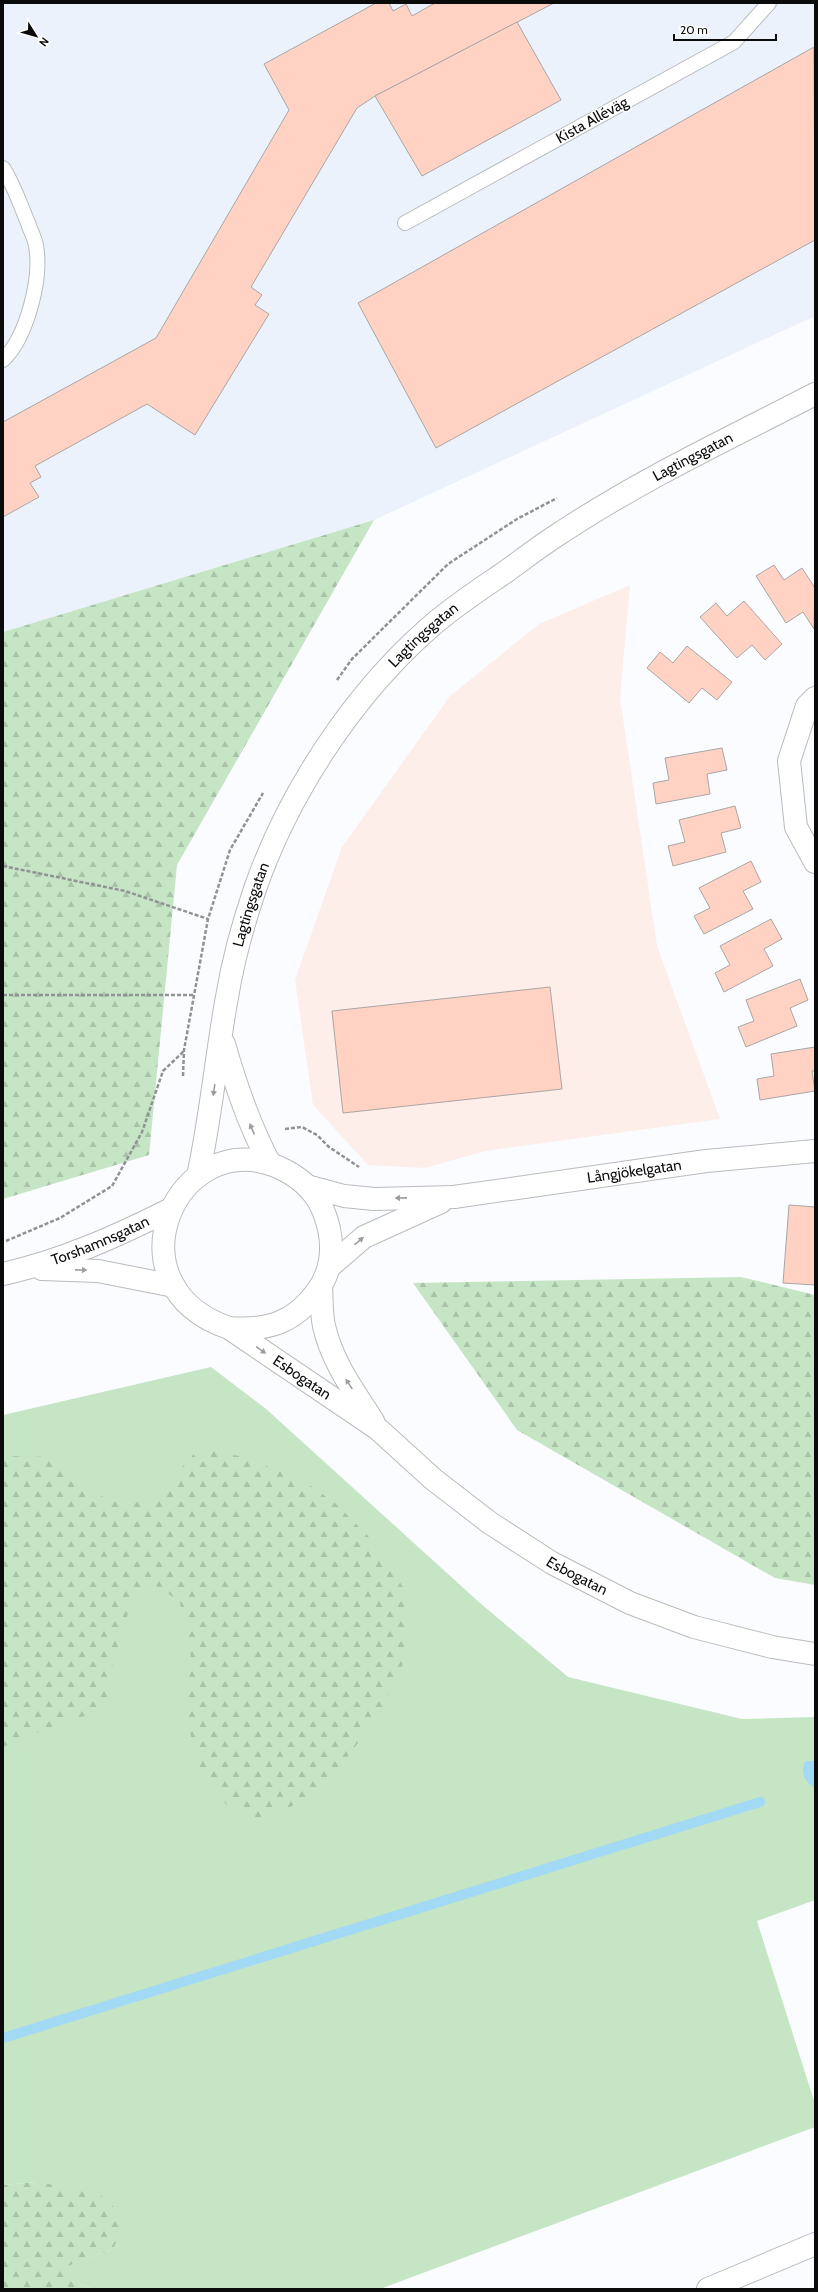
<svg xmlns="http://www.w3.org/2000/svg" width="818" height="2292" font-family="Cabin,sans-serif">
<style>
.built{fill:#ebf2fb}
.education{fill:#fdeee9}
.grass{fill:#c6e5c5}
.forest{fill:url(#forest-firs)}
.water{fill:#a2d9f4}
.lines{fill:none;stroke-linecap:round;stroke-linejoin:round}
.stream{stroke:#a2d9f4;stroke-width:10}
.building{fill:#ffd2c4;stroke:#a9a6a5}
.service-casing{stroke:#b9bbbd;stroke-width:16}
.minor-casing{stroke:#b9bbbd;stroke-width:24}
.tertiary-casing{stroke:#b9bbbd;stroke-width:24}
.motorway-casing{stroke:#b9bbbd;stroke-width:24}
.path{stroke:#919294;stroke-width:2.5;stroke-dasharray:4 2;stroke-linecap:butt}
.service{stroke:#fff;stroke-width:14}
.minor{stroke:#fff;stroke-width:22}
.tertiary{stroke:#fff;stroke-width:22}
.motorway{stroke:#fff;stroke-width:22}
.oneway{fill:#9d9d9e}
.labels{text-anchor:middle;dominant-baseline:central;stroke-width:3;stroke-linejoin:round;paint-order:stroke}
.street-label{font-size:15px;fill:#0b0b0c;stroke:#fff}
</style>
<defs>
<pattern id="forest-firs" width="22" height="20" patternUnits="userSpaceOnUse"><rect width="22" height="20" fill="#c6e5c5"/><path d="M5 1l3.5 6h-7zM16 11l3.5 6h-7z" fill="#a9c3a8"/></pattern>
</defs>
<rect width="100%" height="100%" fill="#fafcff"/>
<polygon class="built" points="3,3 815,3 815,316 374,520 3,632"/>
<polygon class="education" points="630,585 620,698 657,946 720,1119 485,1151 425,1168 368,1165 313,1105 295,980 342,847 450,696 539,624"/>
<polygon class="grass" points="211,1367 265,1408 480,1603 568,1677 742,1719 815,1717 815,1900 757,1921 815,2104 815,2127 380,2289 93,2289 82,2285 64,2267 113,2249 36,2182 3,2185 3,1415"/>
<g class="forest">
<polygon points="374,520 177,865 149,1155 3,1199 3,632"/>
<polygon points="741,1277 815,1295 815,1585 775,1578 517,1430 413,1283"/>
<polygon points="207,1450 239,1456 301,1479 336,1504 372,1540 407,1593 405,1660 376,1719 332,1777 302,1801 263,1820 227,1805 202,1777 186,1718 191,1658 180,1602 157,1586 134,1594 113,1663 105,1709 51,1727 3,1747 3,1456 51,1457 95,1494 127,1505 155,1497 193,1455"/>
<polygon points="36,2182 97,2192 117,2210 122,2229 113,2249 65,2267 82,2285 93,2289 3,2289 3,2185"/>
</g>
<path class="water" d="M 806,1761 L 815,1761 L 815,1788 C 805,1783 799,1771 806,1761 Z"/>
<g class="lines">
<polyline class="stream" points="3,2038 760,1802"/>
</g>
<g class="building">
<polygon points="376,3 389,3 393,11 406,4 412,16 435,3 554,3 375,96 357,108 251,287 262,295 255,305 269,314 195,435 147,404 35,466 41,477 30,483 39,497 3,517 3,422 156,338 289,110 264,64"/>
<polygon points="517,22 561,100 422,176 375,96"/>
<polygon points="814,47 815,240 436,448 358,303"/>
<polygon points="774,565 784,580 802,568 815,588 814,629 803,612 786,623 756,576"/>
<polygon points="744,601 782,644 765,660 752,645 737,658 700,617 716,603 727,616"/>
<polygon points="687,646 732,682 717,700 702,688 689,703 647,668 660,652 673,663"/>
<polygon points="722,748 727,770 707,774 710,794 656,804 653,783 669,780 665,758"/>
<polygon points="735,806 741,828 721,833 726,852 673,866 668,846 685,842 679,820"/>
<polygon points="751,861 761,882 743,891 753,909 704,934 694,916 710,908 699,888"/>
<polygon points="771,919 782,939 764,949 773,966 724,992 715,973 730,965 720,946"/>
<polygon points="800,979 808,1000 790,1008 797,1026 746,1047 738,1027 754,1021 746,1000"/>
<polygon points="550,987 562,1089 343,1113 332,1011"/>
<polygon points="815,1047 815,1071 812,1071 815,1091 760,1100 757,1079 774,1076 771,1054"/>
<polygon points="789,1205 815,1207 815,1285 783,1283"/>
</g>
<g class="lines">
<g class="service-casing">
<g id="service">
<path d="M 3,168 C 14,185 20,204 28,223 C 30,230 35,238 36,246 C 42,278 27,337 3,360"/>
<polyline points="405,223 734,42 769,3"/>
</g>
</g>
<g class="minor-casing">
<g id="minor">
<polyline points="815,698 807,706 789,761 796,827 815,862"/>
<path id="s1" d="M 454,1197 L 706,1161 L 815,1151"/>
</g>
</g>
<g class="tertiary-casing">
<g id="tertiary">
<path d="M 224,1044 C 236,1086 249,1125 270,1164"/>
<path id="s2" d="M 198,1176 C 211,1117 216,1057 227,997 C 233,961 243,924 255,889 C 288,794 352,696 428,629 C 450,609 476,592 501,575 C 521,561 541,545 562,532 C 642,479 730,438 815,394"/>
<polyline points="307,1186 344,1196 374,1199 454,1197"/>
<polyline points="329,1267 364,1237 441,1202"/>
<polyline points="42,1269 98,1271 174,1286"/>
<path id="s3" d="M 3,1274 C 62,1261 117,1236 171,1209"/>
<path d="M 321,1286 C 322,1299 321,1313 324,1326 C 332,1362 354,1391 373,1421"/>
<path id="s4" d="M 229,1328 C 267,1331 295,1323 318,1290 C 335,1266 334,1236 323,1210 C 315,1190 298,1176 278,1167 C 177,1124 105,1286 229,1328 L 378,1429 L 433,1479 L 490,1523 L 552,1563 L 630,1603 L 694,1627 L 772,1647 L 815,1654"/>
</g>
</g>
<g class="motorway-casing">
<polyline id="motorway" points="708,2289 815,2244"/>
</g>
<g class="path">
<polyline points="337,680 352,659 448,564 517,519 557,498"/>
<polyline points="3,866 125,891 208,919"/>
<polyline points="3,995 195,995"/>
<polyline points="183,1076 184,1050 208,919 230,850 263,793"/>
<polyline points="285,1129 302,1127 317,1135 329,1147 359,1167"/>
<polyline points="6,1241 60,1218 112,1186 142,1132 163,1071 184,1051"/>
</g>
<use href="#service" class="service"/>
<use href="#minor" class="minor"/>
<use href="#tertiary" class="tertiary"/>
<use href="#motorway" class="motorway"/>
</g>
<defs><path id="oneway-solid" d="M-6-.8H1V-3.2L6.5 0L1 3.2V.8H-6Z"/></defs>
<g class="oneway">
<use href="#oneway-solid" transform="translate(214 1090) rotate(98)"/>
<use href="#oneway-solid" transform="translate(252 1129) rotate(-114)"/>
<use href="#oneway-solid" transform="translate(401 1198) rotate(179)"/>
<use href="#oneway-solid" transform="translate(359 1241) rotate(-40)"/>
<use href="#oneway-solid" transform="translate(81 1270) rotate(1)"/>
<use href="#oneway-solid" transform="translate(261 1350) rotate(35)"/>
<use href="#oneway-solid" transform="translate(349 1384) rotate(-123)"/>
</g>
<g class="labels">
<g class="street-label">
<text transform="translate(592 120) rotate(-29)">Kista Alléväg</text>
<text stroke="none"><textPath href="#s2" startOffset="925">Lagtingsgatan</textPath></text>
<text stroke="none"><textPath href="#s2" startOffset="601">Lagtingsgatan</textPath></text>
<text stroke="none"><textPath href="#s2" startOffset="277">Lagtingsgatan</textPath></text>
<text stroke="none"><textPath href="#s1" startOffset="182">Långjökelgatan</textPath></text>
<text stroke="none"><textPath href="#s3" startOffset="103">Torshamnsgatan</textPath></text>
<text stroke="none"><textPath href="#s4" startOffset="616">Esbogatan</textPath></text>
<text stroke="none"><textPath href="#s4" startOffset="956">Esbogatan</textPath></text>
</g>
</g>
<rect width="818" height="2292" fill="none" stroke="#0b0b0c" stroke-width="8"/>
<g transform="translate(36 36) rotate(127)" stroke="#ffffff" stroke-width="3" paint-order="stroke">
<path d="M0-3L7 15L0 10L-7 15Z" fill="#0b0b0c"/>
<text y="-6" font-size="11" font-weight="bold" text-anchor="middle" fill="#0b0b0c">N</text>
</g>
<path d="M674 34v6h102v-6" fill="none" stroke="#0b0b0c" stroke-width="2"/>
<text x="680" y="34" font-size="12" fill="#0b0b0c" stroke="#ffffff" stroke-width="3" paint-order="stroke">20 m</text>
</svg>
